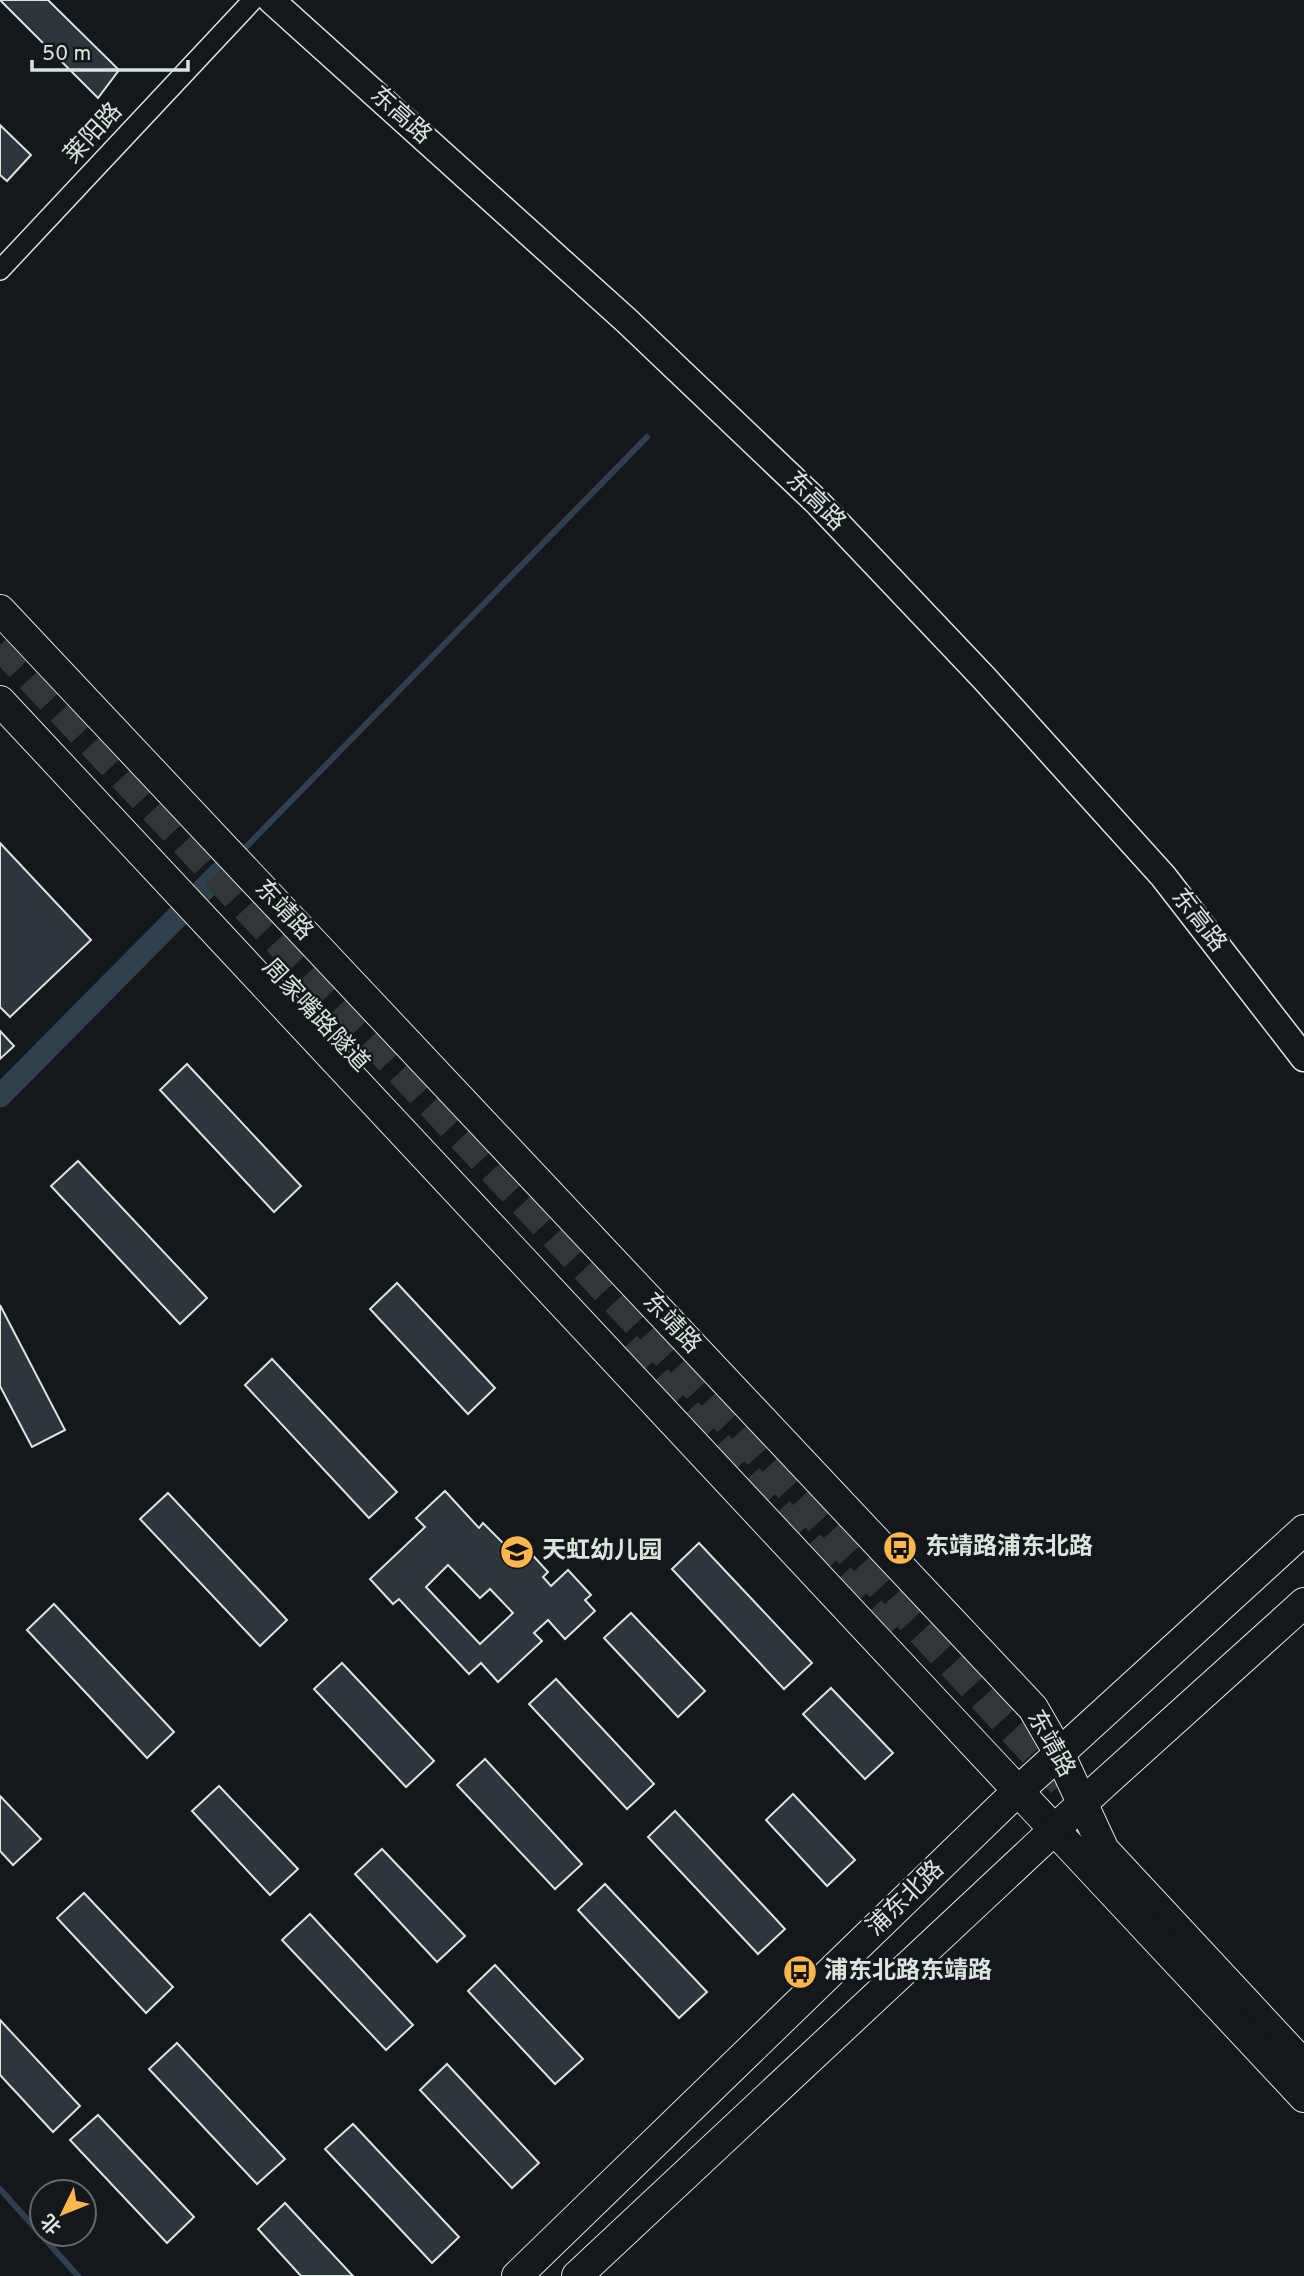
<svg xmlns="http://www.w3.org/2000/svg" width="1304" height="2276" font-family="Overpass,'Noto Sans SC',sans-serif">
<style>
.lines{fill:none;stroke-linecap:round;stroke-linejoin:round}
.stream{stroke:#2f3f4d;stroke-width:6}
.canal{stroke:#2f3f4d;stroke-width:23}
.building{fill:#2c363c;stroke:#d8e6dc;stroke-width:2;fill-rule:evenodd}
.primary-tunnel{stroke:#313739;stroke-width:30;stroke-dasharray:30 15;stroke-linecap:butt}
.street-casing{stroke:#d8e6dc;stroke-width:22}
.secondary-casing{stroke:#d8e6dc;stroke-width:29}
.primary-casing{stroke:#d8e6dc;stroke-width:32}
.street{stroke:#14181c;stroke-width:19}
.secondary{stroke:#14181c;stroke-width:26}
.primary{stroke:#14181c;stroke-width:30}
.labels{text-anchor:middle;dominant-baseline:central;stroke-width:5;stroke-linejoin:round;paint-order:stroke}
.street-label{font-size:24px;fill:#d8e6dc;stroke:#14181c}
.poi-label{font-size:24px;font-weight:bold;fill:#d8e6dc;stroke:#14181c;text-anchor:start}
</style>
<rect width="100%" height="100%" fill="#14181c"/>
<g class="lines">
<g class="stream">
<polyline points="243,850 647,437"/>
<polyline points="0,2189 78,2276"/>
</g>
<g class="canal">
<polyline points="198,895 225,868"/>
<polyline points="0,1096 181,913"/>
</g>
</g>
<g class="building">
<polygon points="0,0 48,0 119,70 98,98"/>
<polygon points="0,125 31,155 7,181 0,175"/>
<polygon points="0,843 91,940 10,1017 0,1007"/>
<polygon points="0,1031 14,1046 0,1059"/>
<polygon points="187,1064 301,1186 274,1212 160,1090"/>
<polygon points="78,1161 207,1298 180,1324 51,1186"/>
<polygon points="397,1283 495,1388 468,1414 370,1309"/>
<polygon points="0,1305 65,1430 32,1447 0,1386"/>
<polygon points="272,1359 397,1492 369,1518 245,1385"/>
<path d="M 445,1491 L 479,1528 L 483,1523 L 508,1548 L 501,1553 L 511,1563 L 526,1548 L 548,1572 L 543,1577 L 551,1586 L 568,1570 L 591,1595 L 585,1600 L 595,1611 L 565,1639 L 548,1620 L 534,1633 L 542,1641 L 498,1682 L 481,1663 L 469,1674 L 399,1599 L 393,1604 L 370,1579 L 425,1527 L 416,1518 ZM 448,1565 L 480,1598 L 490,1589 L 513,1613 L 480,1644 L 426,1587 Z"/>
<polygon points="168,1493 287,1620 260,1646 140,1519"/>
<polygon points="699,1543 812,1663 784,1689 672,1569"/>
<polygon points="54,1604 174,1732 147,1758 27,1630"/>
<polygon points="631,1613 705,1691 678,1717 604,1638"/>
<polygon points="342,1663 434,1761 406,1787 314,1689"/>
<polygon points="556,1679 654,1784 627,1809 529,1704"/>
<polygon points="831,1688 893,1753 865,1779 803,1714"/>
<polygon points="485,1759 582,1864 555,1889 457,1785"/>
<polygon points="219,1786 298,1869 270,1895 192,1811"/>
<polygon points="793,1794 855,1860 827,1886 766,1820"/>
<polygon points="0,1796 41,1839 13,1865 0,1851"/>
<polygon points="675,1811 785,1929 758,1954 648,1837"/>
<polygon points="382,1849 465,1936 437,1962 355,1874"/>
<polygon points="605,1884 707,1992 679,2018 578,1910"/>
<polygon points="84,1893 173,1987 146,2013 57,1918"/>
<polygon points="310,1914 413,2025 386,2050 282,1940"/>
<polygon points="495,1965 583,2059 555,2084 468,1991"/>
<polygon points="0,2020 80,2106 53,2132 0,2075"/>
<polygon points="177,2043 285,2159 257,2184 149,2069"/>
<polygon points="447,2064 539,2163 512,2188 420,2090"/>
<polygon points="98,2115 194,2217 167,2243 70,2140"/>
<polygon points="353,2124 459,2237 432,2263 325,2149"/>
<polygon points="285,2203 353,2276 301,2276 258,2229"/>
</g>
<g class="lines">
<g class="primary-tunnel">
<polyline points="0,645 640,1326 1062,1783"/>
<polyline points="626,1346 892,1634"/>
</g>
<g class="street-casing">
<polyline id="street" points="0,270 253,0"/>
</g>
<g class="secondary-casing">
<polyline id="secondary" points="271,0 627,321 817,502 984,678 1163,876 1304,1058"/>
</g>
<g class="primary-casing">
<g id="primary">
<polyline points="0,610 1033,1708 1059,1753 1104,1850 1304,2065"/>
<polyline points="0,701 1304,2097"/>
<polyline points="517,2276 1004,1804 1304,1530"/>
<polyline points="577,2276 1100,1787 1304,1603"/>
</g>
</g>
<use href="#street" class="street"/>
<use href="#secondary" class="secondary"/>
<use href="#primary" class="primary"/>
</g>
<defs>
<g id="bus-disc" transform="scale(1.75)"><circle r="9.5" fill="#ffb74d" stroke="#14181c"/><path d="M-5-6H5V4H4V6H2V4H-2V6H-4V4H-5ZM-3.5-4V0h7V-4ZM-3.5 1.2v1.5H-2V1.2ZM2 1.2v1.5H3.5V1.2Z" fill="#111"/></g>
<g id="school-disc" transform="scale(1.75)"><circle r="9.5" fill="#ffb74d" stroke="#14181c"/><path d="M0-5L7-2L0 1L-7-2ZM-4 1L0 2.5L4 1V4Q0 6-4 4Z" fill="#111"/></g>
</defs>
<g fill-rule="evenodd">
<use href="#bus-disc" x="900" y="1548"/>
<use href="#school-disc" x="517" y="1552"/>
<use href="#bus-disc" x="800" y="1972"/>
</g>
<g class="labels">
<g class="street-label">
<text transform="translate(400 116) rotate(42)">东高路</text>
<text transform="translate(94 134) rotate(-47)">莱阳路</text>
<text transform="translate(815 502) rotate(45)">东高路</text>
<text transform="translate(283 911) rotate(47)">东靖路</text>
<text transform="translate(1198 921) rotate(52)">东高路</text>
<text transform="translate(315 1016) rotate(47)">周家嘴路隧道</text>
<text transform="translate(671 1324) rotate(47)">东靖路</text>
<text transform="translate(1050 1744) rotate(61)">东靖路</text>
<text transform="translate(906 1899) rotate(-44)">浦东北路</text>
</g>
<g class="poi-label">
<text x="925" y="1548">东靖路浦东北路</text>
<text x="542" y="1552">天虹幼儿园</text>
<text x="824" y="1972">浦东北路东靖路</text>
</g>
</g>
<g transform="translate(63 2213) rotate(227)"><circle r="33" fill="#14181c" stroke="#626a69" stroke-width="2"/>
<path d="M0-5L12 26L0 18L-12 26Z" fill="#ffb74d"/>
<text y="-10" font-size="19" font-weight="bold" text-anchor="middle" fill="#d8e6dc">北</text>
</g>
<path d="M32 60v10h156v-10" fill="none" stroke="#d8e6dc" stroke-width="3.5"/>
<text x="42" y="60" font-size="21" fill="#d8e6dc" stroke="#14181c" stroke-width="5" paint-order="stroke">50 m</text>
</svg>
